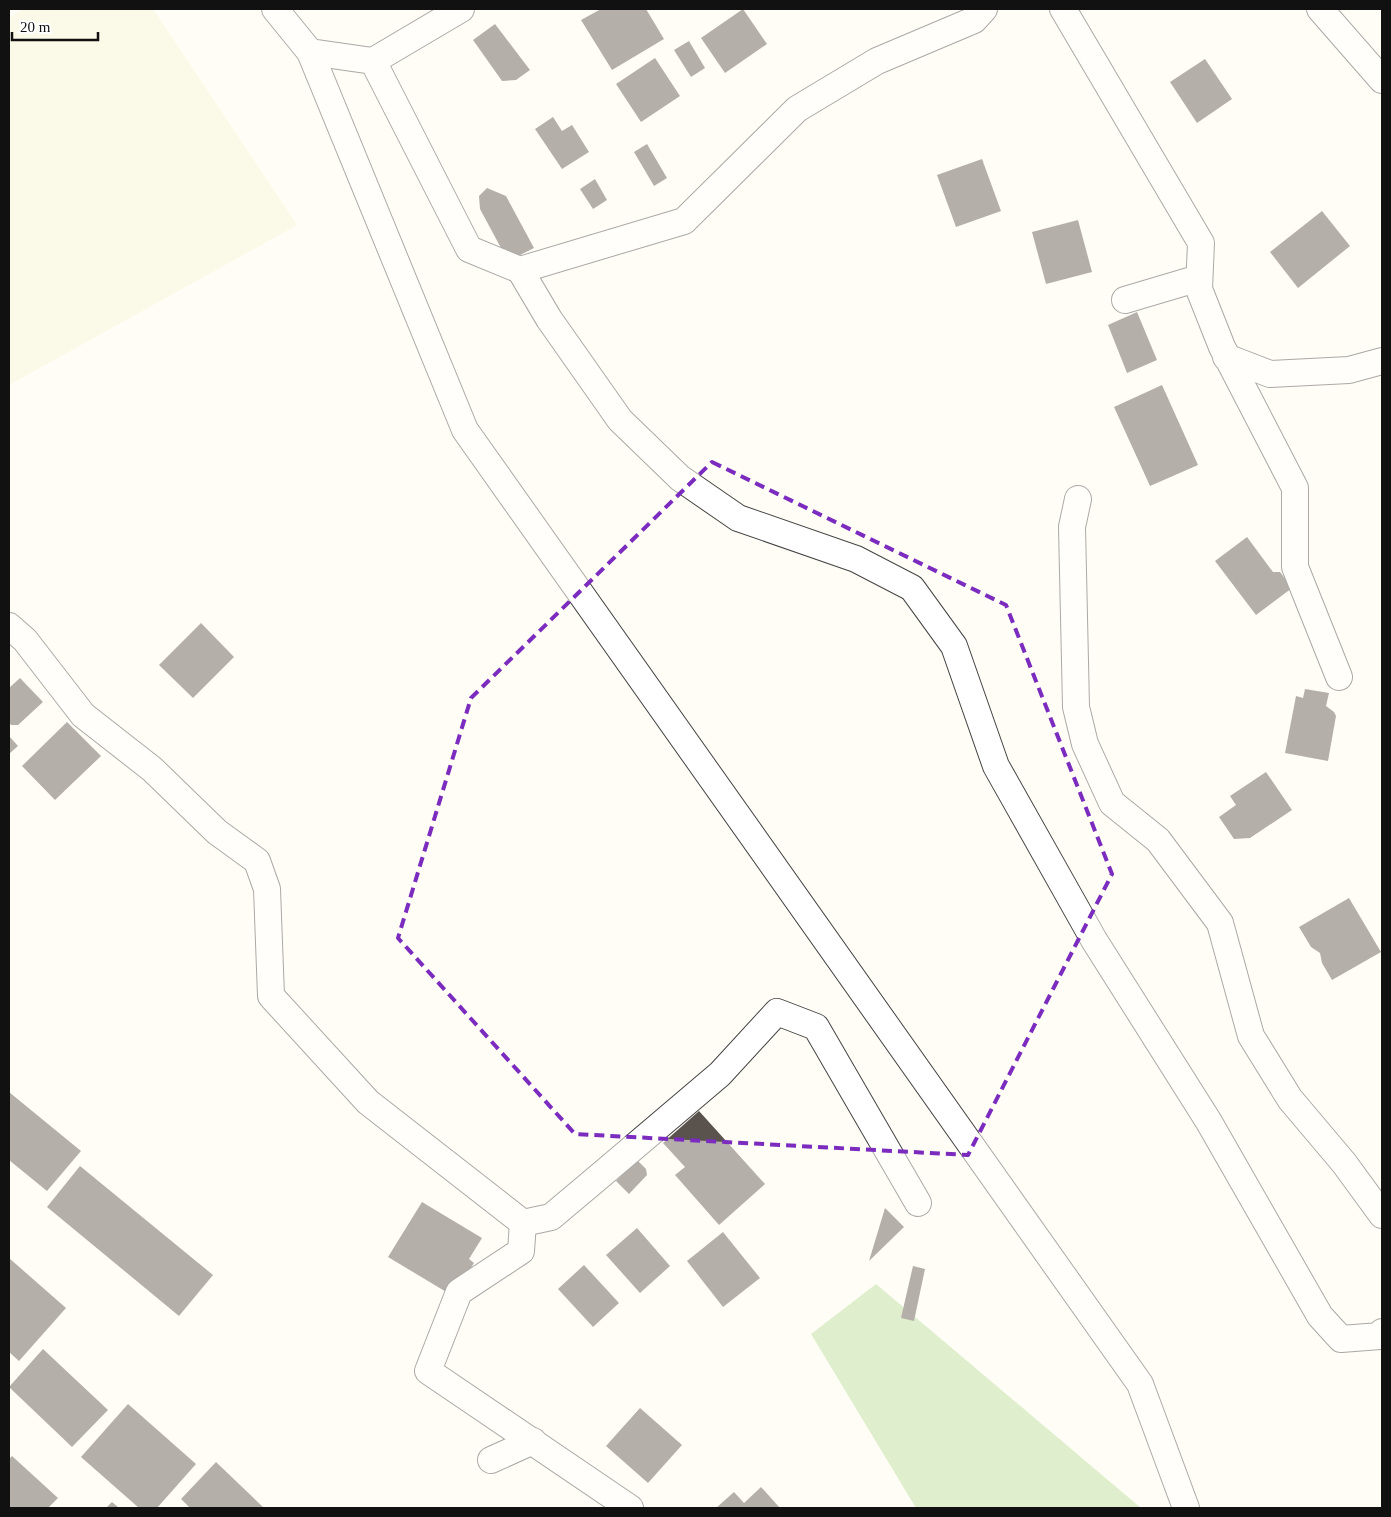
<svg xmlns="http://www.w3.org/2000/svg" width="1391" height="1517" font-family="Georgia,serif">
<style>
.farmland{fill:#f6f3d4}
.forest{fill:#b9dc9c}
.building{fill:#5a524d}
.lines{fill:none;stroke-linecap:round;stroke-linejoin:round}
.street-casing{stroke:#444;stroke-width:28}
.street{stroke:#fff;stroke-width:26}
.marked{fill:none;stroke:#7b2cbf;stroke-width:4;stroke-dasharray:10 6;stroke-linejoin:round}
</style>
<rect width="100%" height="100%" fill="#fffdf5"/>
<polygon class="farmland" points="22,9 153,9 297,225 9,385 9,19"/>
<polygon class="forest" points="876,1284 1141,1508 916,1508 811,1334"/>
<g class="building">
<polygon points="601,9 646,9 664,39 612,70 581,20"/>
<polygon points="743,9 767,44 725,73 701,38"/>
<polygon points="495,24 530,70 516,80 502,81 473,40"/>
<polygon points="689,41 705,68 691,77 674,50"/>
<polygon points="655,58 680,96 641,122 616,84"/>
<polygon points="1205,59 1232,99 1197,123 1170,82"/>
<polygon points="553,117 562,131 572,125 589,152 562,169 535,129"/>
<polygon points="647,144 667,178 654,186 634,152"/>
<polygon points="982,159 1001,211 956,227 937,175"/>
<polygon points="595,179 607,200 593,209 580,189"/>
<polygon points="487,188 506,196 534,248 508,261 480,209 479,196"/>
<polygon points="1322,211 1350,246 1298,288 1270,252"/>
<polygon points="1078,220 1092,272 1046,284 1032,232"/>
<polygon points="1137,312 1157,360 1127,373 1108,325"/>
<polygon points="1162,385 1198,465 1150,486 1114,407"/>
<polygon points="1247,537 1273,572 1280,572 1292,588 1256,615 1215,561"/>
<polygon points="201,623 234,657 193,698 159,665"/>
<polygon points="20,678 43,702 18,725 11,725 9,722 9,688"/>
<polygon points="1305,689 1329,693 1326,706 1334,712 1336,716 1328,761 1285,753 1296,696 1303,698"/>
<polygon points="67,722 101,756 55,800 22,766"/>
<polygon points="9,736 18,746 9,754"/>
<polygon points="1266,772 1292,810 1250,838 1234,839 1219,817 1236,805 1230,796"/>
<polygon points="1349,898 1381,952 1332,980 1322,963 1320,953 1311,947 1299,927"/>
<polygon points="9,1092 81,1151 47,1191 9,1160"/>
<polygon points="699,1111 765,1184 719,1225 675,1175 685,1167 663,1143"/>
<polygon points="637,1160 646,1169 647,1175 629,1194 616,1181"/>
<polygon points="80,1166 213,1275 179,1316 47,1207"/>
<polygon points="422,1202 482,1238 469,1259 474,1263 459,1287 448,1293 388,1257"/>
<polygon points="885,1208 904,1227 869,1261"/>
<polygon points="637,1228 670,1266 640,1293 606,1255"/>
<polygon points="723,1232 760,1278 723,1307 687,1261"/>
<polygon points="9,1258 66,1308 19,1361 9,1352"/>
<polygon points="584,1265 619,1303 593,1327 558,1289"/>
<polygon points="913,1266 925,1269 914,1321 901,1318"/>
<polygon points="43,1349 108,1410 72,1447 9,1387"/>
<polygon points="128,1404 196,1464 157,1508 139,1508 81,1457"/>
<polygon points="640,1408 682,1445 648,1483 606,1446"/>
<polygon points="12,1456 58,1498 48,1508 9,1508 9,1459"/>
<polygon points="216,1462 264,1508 190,1508 181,1499"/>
<polygon points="761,1487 780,1508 716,1508 734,1492 744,1503"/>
<polygon points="112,1502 119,1508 106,1508"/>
</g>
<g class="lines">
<g class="street-casing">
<g id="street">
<polyline points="275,9 310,52 373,61 469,249 520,270 684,221 797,109 877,61 974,20 984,9"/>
<polyline points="1063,9 1201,243 1199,289 1222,347 1295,488 1295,567 1339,677"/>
<polyline points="1320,9 1382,80"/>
<polyline points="310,52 465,430 1140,1384 1186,1508"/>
<polyline points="373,61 461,9"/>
<polyline points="520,270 549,319 620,420 680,478 738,518 856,559 912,588 954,646 996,766 1094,940 1209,1122 1320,1316 1341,1339 1380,1336 1382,1332"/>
<polyline points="1125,300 1199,278"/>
<polyline points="1226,357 1270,374 1349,370 1382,361"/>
<polyline points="1078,499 1072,527 1076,707 1085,744 1112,803 1158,840 1220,923 1251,1036 1290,1099 1344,1163 1382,1215"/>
<polyline points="9,626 25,640 83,715 152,769 217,832 257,861 267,889 271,996 368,1102 523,1223 521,1251 459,1292 428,1371 630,1508"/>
<polyline points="523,1223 551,1217 601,1175 720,1074 777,1012 816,1027 918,1203"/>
<polyline points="491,1460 533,1441"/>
</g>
</g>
<use href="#street" class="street"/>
</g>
<path d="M0 0H1391V1517H0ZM 712,462 L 1006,605 L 1112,874 L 968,1155 L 575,1134 L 398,938 L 471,698 Z" fill="#fffdf5" fill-opacity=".55" fill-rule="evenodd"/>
<path class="marked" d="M 712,462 L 1006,605 L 1112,874 L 968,1155 L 575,1134 L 398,938 L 471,698 Z"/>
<rect width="1391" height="1517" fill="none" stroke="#111111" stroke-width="20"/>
<path d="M12 32v8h86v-8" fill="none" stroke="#111111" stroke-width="2.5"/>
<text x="20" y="32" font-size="15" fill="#111111" stroke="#ffffff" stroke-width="4" paint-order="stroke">20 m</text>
</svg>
